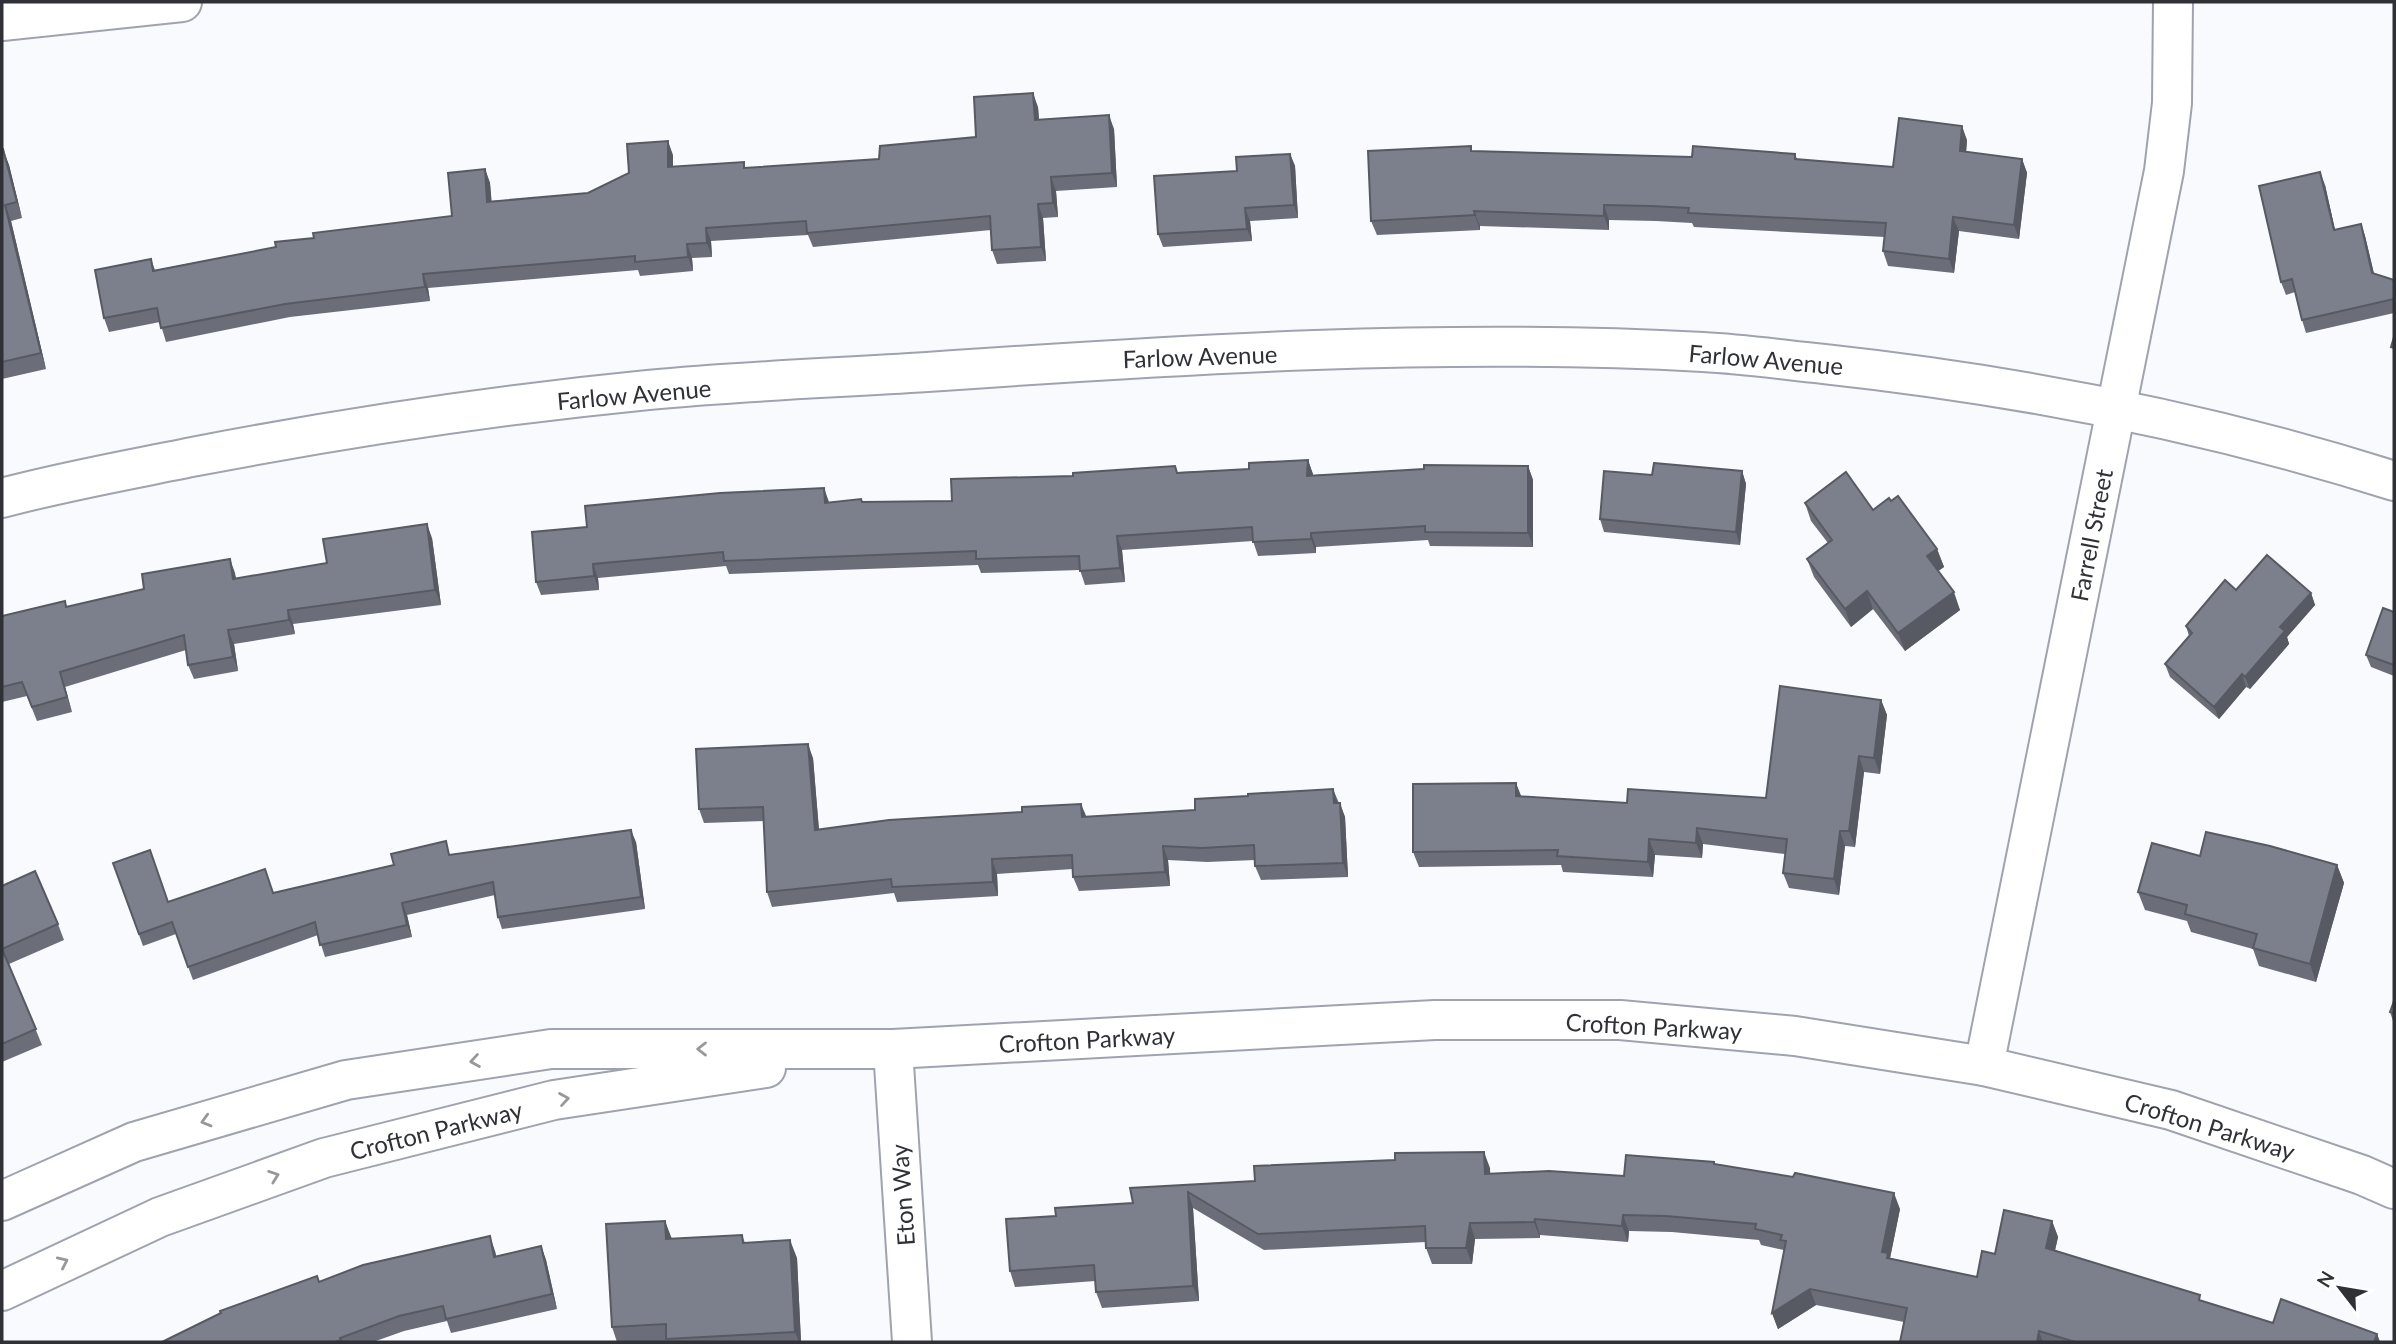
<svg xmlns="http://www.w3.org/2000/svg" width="2396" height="1344" font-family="Lato,sans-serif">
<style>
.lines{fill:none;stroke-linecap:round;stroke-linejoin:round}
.minor-casing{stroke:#9fa3b0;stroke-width:42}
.tertiary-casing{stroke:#9fa3b0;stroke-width:42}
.secondary-casing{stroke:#9fa3b0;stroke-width:42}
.minor{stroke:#fff;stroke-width:38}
.tertiary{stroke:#fff;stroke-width:38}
.secondary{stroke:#fff;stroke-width:38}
.wall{fill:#6b6e78}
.shaded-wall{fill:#575a62}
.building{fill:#7c808c;stroke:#575a62;stroke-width:2}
.oneway{stroke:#97989a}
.labels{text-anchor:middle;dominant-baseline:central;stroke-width:6;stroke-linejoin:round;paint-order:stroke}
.street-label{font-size:24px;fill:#2f3136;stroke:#fff}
</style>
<rect width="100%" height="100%" fill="#f9fafd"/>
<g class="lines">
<g class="minor-casing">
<g id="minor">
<path d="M 2,498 C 65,481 128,470 192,457 C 343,428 495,405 648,390 C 741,381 834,378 927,372 C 1185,354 1445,338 1703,352 C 1744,354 1784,360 1824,364 C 2017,385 2209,422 2394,481"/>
<polyline points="893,1049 912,1342"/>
<polyline points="1984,1066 2164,171 2172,103 2173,2"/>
</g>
</g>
<g class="tertiary-casing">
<g id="tertiary">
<polyline points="2,1201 134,1142 346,1080 551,1049 893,1049 1435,1020 1620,1020 1795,1036 1984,1066 2171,1110 2362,1175 2394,1189"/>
<polyline points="2,1291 160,1217 324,1158 554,1100 766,1068"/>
</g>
</g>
<g class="secondary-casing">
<polyline id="secondary" points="2,21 182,2"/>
</g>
<use href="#minor" class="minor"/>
<use href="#tertiary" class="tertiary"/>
<use href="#secondary" class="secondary"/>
</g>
<g class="wall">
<polygon points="1038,107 1039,120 1114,129 1117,187 1056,191 1058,217 1043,218 1046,261 997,264 992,250 991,230 813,247 808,235 711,241 712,257 692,258 693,271 640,276 638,270 428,288 430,301 290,317 166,342 160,322 109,332 104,318 151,259 155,270 276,247 314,238 452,216 485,169 490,183 491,201 588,193 673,155 673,167 746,168 879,159 976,137"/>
<polygon points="1967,140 1966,152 2022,159 2027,173 2019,239 1959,231 1954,273 1888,266 1883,251 1885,237 1694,227 1692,223 1656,221 1609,220 1609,230 1480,226 1480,230 1377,235 1371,221 1471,146 1472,151 1692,157 1795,154 1797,159 1893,167"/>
<polygon points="2,149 9,165 22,218 11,221 46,369 2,379"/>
<polygon points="1290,154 1295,166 1298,218 1250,221 1252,241 1163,247 1158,234 1237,171"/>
<polygon points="2325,185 2335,230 2361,224 2365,236 2374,274 2394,280 2394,313 2306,333 2302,320 2295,292 2286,295 2281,282"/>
<polygon points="1308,460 1313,475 1528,466 1533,480 1533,547 1430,546 1428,540 1316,547 1316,553 1258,556 1253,541 1122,550 1125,582 1085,585 1080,570 981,573 978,565 729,574 726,566 598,578 599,590 541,595 536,582 587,527 861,499 863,502 952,501 1178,472 1249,469"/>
<polygon points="1742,471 1746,484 1740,545 1604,532 1600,519 1652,475"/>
<polygon points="1805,503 1873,510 1937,549 1944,567 1938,571 1960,610 1905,651 1873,609 1851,627 1814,577 1807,559 1828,543 1811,521"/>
<polygon points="432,538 441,605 293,624 295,634 234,644 238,671 194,679 188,665 186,650 65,687 72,712 37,721 27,696 2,702 2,616 67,607 144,589 230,559 236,579 327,563"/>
<polygon points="2236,590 2311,593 2315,605 2287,637 2289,644 2250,689 2246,687 2219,719 2170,677 2165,664 2189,636 2186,626"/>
<polygon points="2394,612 2394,676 2371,667 2366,655"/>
<polygon points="1881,700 1887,715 1880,774 1864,772 1855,847 1845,846 1839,895 1789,888 1783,873 1785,854 1703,844 1702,858 1655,855 1653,877 1563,872 1561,865 1419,867 1413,852 1521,796 1627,803 1766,798"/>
<polygon points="813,758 819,829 1086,817 1195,810 1248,796 1333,789 1345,817 1348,877 1261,880 1255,866 1255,860 1207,862 1168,860 1170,886 1079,891 1073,877 1073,869 997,874 998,896 897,902 894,893 772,907 767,892 764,821 704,823 699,809"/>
<polygon points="636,842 645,909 502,929 498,917 495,895 407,915 412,937 325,957 318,935 193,980 176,934 143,946 113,863 168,902 273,893 451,855"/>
<polygon points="2200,856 2337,865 2344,883 2316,982 2259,966 2253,949 2191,932 2187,921 2145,910 2138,892"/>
<polygon points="2,886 58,924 64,940 9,964 42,1045 2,1062"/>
<polygon points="2394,1001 2394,1024 2390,1012"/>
<polygon points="1715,1164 1900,1209 1890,1258 1977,1277 1995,1254 2052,1221 2058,1237 2055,1250 2203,1301 2273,1323 2377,1334 2380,1342 1900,1342 1904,1322 1816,1305 1778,1329 1772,1313 1784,1250 1761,1245 1759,1240 1672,1232 1629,1231 1628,1242 1540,1235 1540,1238 1475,1239 1472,1264 1432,1264 1426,1248 1426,1242 1264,1250 1193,1208 1199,1301 1102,1308 1096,1292 1095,1281 1015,1287 1010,1271 1056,1216 1133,1203 1130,1188 1490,1168 1490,1173 1624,1176"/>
<polygon points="665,1221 671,1239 742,1235 745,1243 797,1258 801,1342 617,1342 612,1327"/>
<polygon points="541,1246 546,1260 557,1309 451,1333 447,1321 404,1331 373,1342 162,1342 319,1282 495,1251 496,1256"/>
</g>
<g class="shaded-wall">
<polygon points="1033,93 1038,107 1040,134 1035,120"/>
<polygon points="1109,115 1114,129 1117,187 1112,173"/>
<polygon points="1962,126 1967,140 1965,165 1960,151"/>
<polygon points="668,141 673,155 673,181 668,167"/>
<polygon points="3,149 9,165 22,218 17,202"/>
<polygon points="1290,154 1295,166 1298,218 1294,205"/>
<polygon points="2022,159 2027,173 2019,239 2014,225"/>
<polygon points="485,169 490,183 493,216 487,202"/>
<polygon points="2320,172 2325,185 2338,243 2334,230"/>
<polygon points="1051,177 1056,191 1058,217 1053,203"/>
<polygon points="1038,204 1043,218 1046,261 1041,247"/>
<polygon points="5,205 11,221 46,369 41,353"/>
<polygon points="1604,205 1609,220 1609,230 1604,216"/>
<polygon points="1245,208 1250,221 1252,241 1247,229"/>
<polygon points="1474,211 1480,226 1480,230 1475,215"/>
<polygon points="1953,217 1959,231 1954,273 1949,259"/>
<polygon points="2361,224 2365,236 2377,286 2372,273"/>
<polygon points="706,228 711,241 712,257 707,243"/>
<polygon points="687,244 692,258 693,271 688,257"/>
<polygon points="423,274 428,288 430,301 425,287"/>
<polygon points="1308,460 1313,474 1312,489 1307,476"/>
<polygon points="1528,466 1533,480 1533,547 1528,533"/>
<polygon points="1742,471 1746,484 1740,545 1736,532"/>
<polygon points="824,488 829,502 830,517 825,503"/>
<polygon points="427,524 432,538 441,605 435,590"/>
<polygon points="1311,533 1316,547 1316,553 1311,539"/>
<polygon points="1117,536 1122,550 1125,582 1120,568"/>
<polygon points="1937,549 1944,567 1934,574 1927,556"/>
<polygon points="230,559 235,573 239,593 233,579"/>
<polygon points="593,564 598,578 599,590 594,576"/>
<polygon points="1867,591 1873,609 1851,627 1845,609"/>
<polygon points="1954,592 1960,610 1905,651 1898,633"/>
<polygon points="2311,593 2315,605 2287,637 2289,644 2250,689 2245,677 2280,627"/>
<polygon points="288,610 293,624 295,634 289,620"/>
<polygon points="228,630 234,644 238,671 233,657"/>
<polygon points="60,672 65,687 72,712 67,697"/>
<polygon points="2242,674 2246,687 2219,719 2214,707"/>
<polygon points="1881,700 1887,715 1880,774 1874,758"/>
<polygon points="808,744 813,758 820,844 815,830"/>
<polygon points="1859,756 1864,772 1855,847 1849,831"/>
<polygon points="1516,783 1522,798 1516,796"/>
<polygon points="1333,789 1338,804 1334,803"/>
<polygon points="1340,803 1345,817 1348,877 1343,863"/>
<polygon points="1081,804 1087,818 1082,817"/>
<polygon points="1697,828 1703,844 1702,858 1696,843"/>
<polygon points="631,830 636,842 645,909 641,897"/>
<polygon points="1840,831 1845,846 1839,895 1834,879"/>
<polygon points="1649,839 1655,855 1653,877 1648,862"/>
<polygon points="1163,846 1168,860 1170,886 1165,872"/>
<polygon points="992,859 997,874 998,896 993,882"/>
<polygon points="2337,865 2344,883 2316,982 2310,964"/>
<polygon points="402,903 407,915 412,937 407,925"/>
<polygon points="1484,1152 1490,1168 1491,1190 1485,1174"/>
<polygon points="1188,1192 1193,1208 1199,1301 1193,1286"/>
<polygon points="1894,1193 1900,1209 1889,1263 1882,1252"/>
<polygon points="1623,1215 1629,1231 1628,1242 1622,1226"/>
<polygon points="1535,1219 1540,1235 1540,1238 1534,1222"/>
<polygon points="665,1221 672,1239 666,1239"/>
<polygon points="2052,1221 2058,1237 2052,1264 2046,1248"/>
<polygon points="1470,1223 1475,1239 1472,1264 1466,1248"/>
<polygon points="490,1236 495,1251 499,1271 494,1257"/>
<polygon points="790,1240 797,1258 801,1342 799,1342 795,1332"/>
<polygon points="541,1246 546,1260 557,1309 552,1294"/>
<polygon points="1810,1289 1816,1305 1778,1329 1772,1313"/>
<polygon points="2039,1331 2043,1342 2037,1342"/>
<polygon points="2377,1334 2380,1342 2374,1342"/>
</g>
<g class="building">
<polygon points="1033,93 1035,120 1109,115 1112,173 1051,177 1053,203 1038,204 1041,247 992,250 990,216 807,233 806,221 706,228 707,243 687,244 688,257 635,262 635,256 423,274 425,287 285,304 161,328 157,308 104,318 95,270 151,259 153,271 276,247 275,242 314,238 313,233 452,216 448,173 485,169 487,202 588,193 629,173 627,144 668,141 668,167 744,162 744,168 879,159 880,146 976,137 974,97"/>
<polygon points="1899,118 1962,126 1960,151 2022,159 2014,225 1953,217 1949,259 1883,251 1886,223 1688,213 1689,208 1651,206 1604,205 1604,216 1474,211 1475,215 1371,221 1368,151 1471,146 1471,151 1692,157 1693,146 1795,154 1795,159 1893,167"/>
<polygon points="2,149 3,149 17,202 5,205 41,353 2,362"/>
<polygon points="1290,154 1294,205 1245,208 1247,229 1158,234 1154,176 1237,171 1236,157"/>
<polygon points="2320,172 2334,230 2361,224 2372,273 2394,280 2394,299 2302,320 2292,279 2281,282 2259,186"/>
<polygon points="2394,337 2394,348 2391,347"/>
<polygon points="1308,460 1307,476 1424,469 1424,465 1528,466 1528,533 1425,532 1425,526 1311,533 1311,539 1253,542 1252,527 1117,536 1120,568 1080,571 1079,556 976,559 976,551 724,561 723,552 593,564 594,576 536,582 532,532 587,527 585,506 720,493 824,488 825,503 861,499 862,502 952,501 951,479 1073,476 1073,473 1175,466 1177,473 1249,469 1249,463"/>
<polygon points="1654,463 1742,471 1736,532 1600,519 1604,471 1652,475"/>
<polygon points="1846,472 1873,510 1889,498 1891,501 1898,496 1937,549 1927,556 1954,592 1898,633 1867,591 1845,609 1807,559 1832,540 1805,503"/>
<polygon points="427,524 435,590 288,610 289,620 228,630 233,657 188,665 184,635 60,672 67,697 32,707 22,682 2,687 2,616 65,601 66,607 144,589 142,574 230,559 233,579 327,563 323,539"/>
<polygon points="2267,555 2311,593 2280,627 2285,631 2245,677 2242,674 2214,707 2165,664 2192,633 2186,626 2225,580 2236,590"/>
<polygon points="2383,608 2394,612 2394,665 2366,655"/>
<polygon points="1780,686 1881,700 1874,758 1859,756 1849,831 1840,831 1834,879 1783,873 1787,839 1697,828 1696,843 1649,839 1648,862 1557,856 1558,850 1413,852 1413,784 1516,783 1516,796 1627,803 1628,789 1766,798"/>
<polygon points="808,744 815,830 889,820 1022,812 1022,807 1081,804 1082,817 1195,810 1195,799 1248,796 1248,794 1333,789 1334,803 1340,803 1343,863 1255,866 1254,845 1202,848 1163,846 1165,872 1073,877 1072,855 992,859 993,882 892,887 891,879 767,892 763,807 699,809 696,749"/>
<polygon points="631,830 641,897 498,917 493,882 402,903 407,925 320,945 315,922 188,967 172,922 139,934 113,863 150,850 168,902 265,869 273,893 394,865 391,854 446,841 449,855"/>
<polygon points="2206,832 2270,846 2337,865 2310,964 2253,948 2257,934 2185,914 2187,905 2138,892 2152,843 2200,856"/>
<polygon points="35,871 58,924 2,949 36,1029 2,1044 2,886"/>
<polygon points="2394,1001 2394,1013 2390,1012"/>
<polygon points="1484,1152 1485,1174 1549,1171 1624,1176 1626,1155 1714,1162 1714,1164 1793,1177 1795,1173 1894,1193 1882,1252 1888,1253 1887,1258 1977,1277 1982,1251 1995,1254 2004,1210 2052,1221 2046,1248 2200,1295 2199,1300 2273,1323 2281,1299 2377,1334 2374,1342 2075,1342 2039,1331 2037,1342 1900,1342 1907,1308 1810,1289 1772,1313 1786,1241 1780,1240 1782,1235 1755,1229 1756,1224 1666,1216 1623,1215 1622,1226 1535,1219 1534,1222 1470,1223 1466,1248 1426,1248 1425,1226 1258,1234 1188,1192 1193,1286 1096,1292 1094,1265 1010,1271 1006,1219 1056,1216 1055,1208 1133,1203 1130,1188 1255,1181 1254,1166 1395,1160 1395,1153"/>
<polygon points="665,1221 666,1239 742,1235 743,1243 790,1240 795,1332 666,1339 666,1324 612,1327 606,1224"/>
<polygon points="490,1236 494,1257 541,1246 552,1294 446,1319 443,1306 399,1316 340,1338 341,1340 335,1342 162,1342 221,1313 220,1311 317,1276 319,1282 363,1265"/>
</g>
<defs><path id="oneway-chevron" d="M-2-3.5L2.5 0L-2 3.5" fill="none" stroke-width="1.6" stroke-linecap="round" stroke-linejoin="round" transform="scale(1.75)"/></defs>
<g class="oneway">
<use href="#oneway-chevron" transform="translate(702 1049) rotate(180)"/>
<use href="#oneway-chevron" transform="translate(475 1061) rotate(171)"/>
<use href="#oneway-chevron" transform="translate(564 1099) rotate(-9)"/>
<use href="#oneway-chevron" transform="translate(206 1121) rotate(164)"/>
<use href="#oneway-chevron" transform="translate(274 1176) rotate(-20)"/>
<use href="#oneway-chevron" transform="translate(63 1262) rotate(-25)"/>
</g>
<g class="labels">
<g class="street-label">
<text transform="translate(1200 356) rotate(-2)">Farlow Avenue</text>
<text transform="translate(1766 359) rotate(5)">Farlow Avenue</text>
<text transform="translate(634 394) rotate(-5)">Farlow Avenue</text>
<text transform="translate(2091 535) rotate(-79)">Farrell Street</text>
<text transform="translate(1654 1026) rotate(3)">Crofton Parkway</text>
<text transform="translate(1087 1039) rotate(-3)">Crofton Parkway</text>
<text transform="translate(2210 1126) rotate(17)">Crofton Parkway</text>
<text transform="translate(436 1130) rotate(-14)">Crofton Parkway</text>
<text transform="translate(902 1195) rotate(-94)">Eton Way</text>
</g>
</g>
<rect width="2396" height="1344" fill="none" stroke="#2f3136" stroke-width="7"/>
<g transform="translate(2340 1288) rotate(301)" stroke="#ffffff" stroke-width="5" paint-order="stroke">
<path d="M0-5L12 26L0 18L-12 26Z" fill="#2f3136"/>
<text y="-10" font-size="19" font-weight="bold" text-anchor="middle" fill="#2f3136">N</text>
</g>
</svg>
